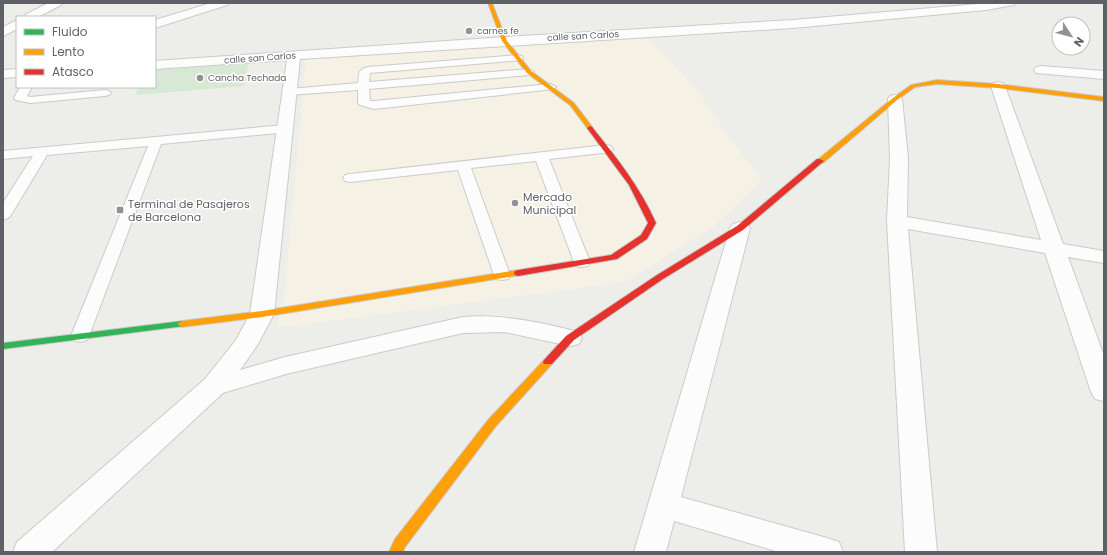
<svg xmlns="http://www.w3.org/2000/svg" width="1107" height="555" font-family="Poppins,sans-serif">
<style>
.commercial{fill:#f5f1e4}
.green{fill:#d7e9d5}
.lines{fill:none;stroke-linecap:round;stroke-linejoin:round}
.lane-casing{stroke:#cacbca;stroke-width:2}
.street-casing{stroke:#cacbca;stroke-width:2}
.fast-casing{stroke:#cacbca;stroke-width:2}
.slow-casing{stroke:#cacbca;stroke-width:2}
.jam-casing{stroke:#cacbca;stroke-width:2}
.lane{fill:#fcfcfc;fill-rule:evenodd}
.street{fill:#fcfcfc;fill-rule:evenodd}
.fast{fill:#30b455;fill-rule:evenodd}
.slow{fill:#ff9f0a;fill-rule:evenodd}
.jam{fill:#e5322d;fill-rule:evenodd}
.poi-dot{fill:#909394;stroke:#fff;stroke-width:1.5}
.labels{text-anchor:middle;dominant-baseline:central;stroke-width:3;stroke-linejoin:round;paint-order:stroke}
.far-poi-label{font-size:9px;fill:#5e6266;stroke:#fff;text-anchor:start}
.far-street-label{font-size:9px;fill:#5e6266;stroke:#fff}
.poi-label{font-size:11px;fill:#5e6266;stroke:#fff;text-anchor:start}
</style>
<rect width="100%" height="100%" fill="#edede9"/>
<polygon class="commercial" points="646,36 698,91 727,135 762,179 713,227 625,282 277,328 285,291 306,59"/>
<polygon class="green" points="249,62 244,86 135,95 140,87 155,87 155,70"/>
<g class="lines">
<g class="lane-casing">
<g id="lane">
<path d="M 518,55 L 522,56 L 523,58 L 522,60 L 370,73 L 369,82 L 529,69 L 534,72 L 529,75 L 369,89 L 370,101 L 374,101 L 550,84 L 556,87 L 554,89 L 374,109 L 360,105 L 358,103 L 358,90 L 289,95 L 285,94 L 283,92 L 285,90 L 289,89 L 358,83 C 359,74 358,69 368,67 Z"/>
<polygon points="20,87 32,87 27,96 30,97 105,90 109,91 111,93 109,95 105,96 30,103 16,100 14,98"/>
<polygon points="285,125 289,126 291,129 289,132 161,144 89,336 87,340 80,342 73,340 71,336 148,146 47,155 11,215 8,218 3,220 3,203 33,156 3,159 3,151"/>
<polygon points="606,145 611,146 613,149 611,152 549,159 590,262 588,266 582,267 576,266 574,262 536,161 471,168 510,275 508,279 502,280 496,279 494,275 458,170 350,182 345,181 343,178 345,175 350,174"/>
</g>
</g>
<g class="street-casing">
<g id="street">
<polygon points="48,3 63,3 61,5 38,17 23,17 25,15"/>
<polygon points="211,3 229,3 227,5 155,28 155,20"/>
<path d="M 990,3 L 1016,3 L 1014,5 L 986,10 L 793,28 L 300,59 L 274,314 L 258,344 L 240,370 L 285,357 L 463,317 C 502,314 541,322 579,332 L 582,338 L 579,344 L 570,346 L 504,332 L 463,333 L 286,374 L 223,393 L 52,552 L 13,552 L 17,542 L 205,379 L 236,340 L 250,314 L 287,60 L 155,69 L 155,61 L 505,37 L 793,20 Z"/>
<polygon points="17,20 17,29 3,36 3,27"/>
<polygon points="1041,66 1104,71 1104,79 1036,73 1034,70 1036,67"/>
<polygon points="17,69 17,77 3,78 3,70"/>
<polygon points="998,82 1003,83 1005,86 1063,244 1104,251 1104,263 1068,257 1104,356 1104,401 1095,399 1091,392 1045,253 908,229 937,552 905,552 887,221 890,158 888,99 890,96 895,95 900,96 902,99 908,158 907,217 1041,240 991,86 993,83"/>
<polygon points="740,222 747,224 750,228 681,497 827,538 839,542 843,552 779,552 674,521 666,552 634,552 730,228 733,224"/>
</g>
</g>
<g class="fast-casing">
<polygon id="fast" points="182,321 185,322 187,324 185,326 3,349 3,343"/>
</g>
<g class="slow-casing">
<g id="slow">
<polygon points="488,3 492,3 507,41 531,71 574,103 593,128 592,129 588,129 570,105 527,73 502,41"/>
<polygon points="937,80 998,84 1104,97 1104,101 998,88 937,84 915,87 897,100 823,163 820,163 816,161 893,98 911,85"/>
<polygon points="518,270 521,271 522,273 521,275 262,317 182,327 177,324 182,321 262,311"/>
<polygon points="548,358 552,360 553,362 552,364 496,426 405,547 403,552 389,552 395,539 488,420 544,360"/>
</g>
</g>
<g class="jam-casing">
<g id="jam">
<path d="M 590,126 L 592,127 C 616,157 640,187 656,223 L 647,239 L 617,259 L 518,276 L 515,275 L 514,273 L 515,271 L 518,270 L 611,255 L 641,235 L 648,223 L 629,185 L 587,128 Z"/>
<polygon points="817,159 820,159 824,161 743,230 663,279 574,340 552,364 544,364 543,362 544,360 566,336 657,275 737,226"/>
</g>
</g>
<use href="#lane" class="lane"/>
<use href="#street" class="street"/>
<use href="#fast" class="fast"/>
<use href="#slow" class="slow"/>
<use href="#jam" class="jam"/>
</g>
<g class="poi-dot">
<circle cx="469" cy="31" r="4"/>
<circle cx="200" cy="78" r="4"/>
<circle cx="515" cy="203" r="4"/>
<rect x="116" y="206" width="8" height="8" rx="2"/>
</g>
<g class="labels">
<g class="far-poi-label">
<text x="477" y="31">carnes fe</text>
<text x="208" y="78">Cancha Techada</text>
</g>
<g class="far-street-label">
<text transform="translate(583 36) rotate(-3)">calle san Carlos</text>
<text transform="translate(260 58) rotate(-4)">calle san Carlos</text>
</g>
<g class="poi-label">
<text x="523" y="197">Mercado<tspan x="523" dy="13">Municipal</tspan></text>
<text x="128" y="204">Terminal de Pasajeros<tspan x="128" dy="13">de Barcelona</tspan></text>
</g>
</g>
<rect width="1107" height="555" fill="none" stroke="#5e6266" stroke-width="8"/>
<rect x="16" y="16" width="140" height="72" fill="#ffffff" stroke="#bfc0c2"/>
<rect x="24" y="29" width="20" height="6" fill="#30b455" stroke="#bfc0c2"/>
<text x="52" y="36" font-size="12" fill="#5e6266">Fluido</text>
<rect x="24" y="49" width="20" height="6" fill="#ff9f0a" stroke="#bfc0c2"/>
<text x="52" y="56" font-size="12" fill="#5e6266">Lento</text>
<rect x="24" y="69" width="20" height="6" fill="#e5322d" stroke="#bfc0c2"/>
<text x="52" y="76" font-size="12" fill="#5e6266">Atasco</text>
<g transform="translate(1071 36) rotate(126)"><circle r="19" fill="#ffffff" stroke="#bfc0c2"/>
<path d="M0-3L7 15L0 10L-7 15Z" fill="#909394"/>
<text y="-6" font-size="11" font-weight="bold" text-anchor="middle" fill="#5e6266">N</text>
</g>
</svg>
